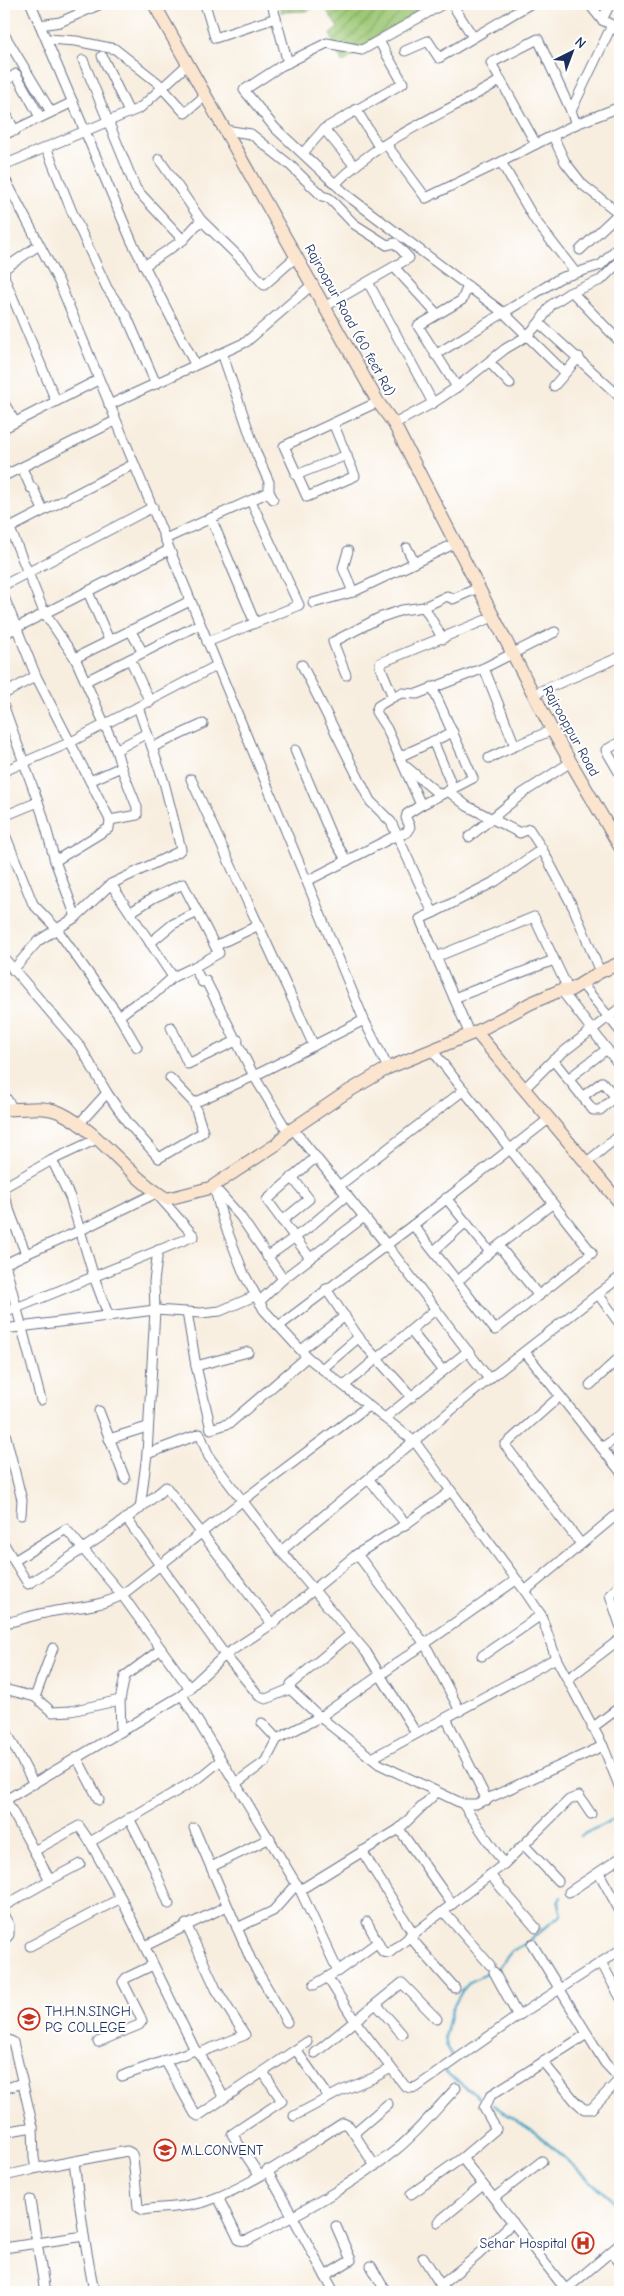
<svg xmlns="http://www.w3.org/2000/svg" width="624" height="2296" font-family="'Comic Neue',sans-serif">
<style>
.garden{fill:url(#garden-furrows);stroke:#5c7c6a}
.lines{fill:none;stroke-linecap:round;stroke-linejoin:round}
.stream{stroke:#4aa5c8;stroke-width:2.5}
.street-casing{stroke:#68728b;stroke-width:11}
.secondary-casing{stroke:#68728b;stroke-width:14}
.street{stroke:#fff;stroke-width:9}
.secondary{stroke:#fbe5cf;stroke-width:12}
.labels{text-anchor:middle;dominant-baseline:central;stroke-width:4;stroke-linejoin:round;paint-order:stroke}
.street-label{font-size:14px;fill:#1b2f5e;stroke:#fff}
.poi-label{font-size:14px;fill:#1b2f5e;stroke:#fff;text-anchor:start}
</style>
<defs>
<pattern id="garden-furrows" width="10" height="10" patternUnits="userSpaceOnUse" patternTransform="scale(1.25)"><rect width="10" height="10" fill="#9dc875"/><path d="M-1 1l2-2M0 10L10 0M9 11l2-2" fill="none" stroke="#7fa363"/></pattern>
</defs>
<rect width="100%" height="100%" fill="#fff"/>
<filter id="ink" filterUnits="userSpaceOnUse"><feTurbulence type="fractalNoise" baseFrequency=".02" numOctaves="2"/><feDisplacementMap in="SourceGraphic" scale="10" xChannelSelector="R" yChannelSelector="G"/><feConvolveMatrix kernelMatrix="1 2 1 2 8 2 1 2 1" color-interpolation-filters="sRGB"/></filter>
<filter id="wash" filterUnits="userSpaceOnUse"><feTurbulence type="fractalNoise" baseFrequency=".0096" numOctaves="4" result="noise"/><feDisplacementMap in="SourceGraphic" scale="20" xChannelSelector="R" yChannelSelector="G"/><feGaussianBlur stdDeviation="1.12" result="paint"/><feColorMatrix in="noise" values="0 0 0 0 0 0 0 0 0 0 0 0 0 0 0 0 0 1.4 0 .05"/><feComposite in="paint" operator="in"/></filter>
<g filter="url(#wash)">
<rect width="100%" height="100%" fill="#f8eedf"/>
<g class="garden">
<polygon points="279,4 319,4 308,11 281,12"/>
<polygon points="323,4 433,4 342,63 330,34 338,28"/>
</g>
<g class="lines">
<g class="stream">
<polyline points="580,1836 620,1816"/>
<polyline points="449,2061 452,2056 447,2048 445,2037 452,2009 462,1991 470,1982 499,1967 512,1951 525,1944 561,1915 558,1903 561,1897"/>
<polyline points="445,2072 480,2098"/>
<polyline points="493,2105 537,2134 620,2207"/>
</g>
</g>
</g>
<g filter="url(#ink)">
<g class="lines">
<g class="street-casing">
<g id="street">
<polyline points="31,4 132,242 195,364"/>
<polyline points="205,4 215,38 276,18"/>
<polyline points="272,4 288,63"/>
<polyline points="443,4 362,50 327,43 281,66 244,90 275,128 348,196 505,314 564,372"/>
<polyline points="452,4 473,37"/>
<polyline points="589,4 602,20 612,25 620,34"/>
<polyline points="602,20 610,4"/>
<polyline points="40,25 60,22 101,4"/>
<polyline points="4,34 51,112"/>
<polyline points="48,39 76,41 115,49 158,83 185,113 206,95"/>
<polyline points="405,51 428,41 439,58 530,4"/>
<polyline points="102,56 129,112"/>
<polyline points="83,60 136,189 183,240"/>
<polyline points="4,82 16,74 40,117"/>
<polyline points="356,109 379,147"/>
<polyline points="4,110 15,131"/>
<polyline points="571,111 576,124 620,107"/>
<polyline points="576,124 536,144 491,63 538,39 571,111 612,25"/>
<polyline points="324,129 354,165"/>
<polyline points="225,130 251,134 290,165 322,196 329,198 354,224 387,245 395,243 409,258 326,306"/>
<polyline points="4,135 73,102"/>
<polyline points="553,136 565,162 583,185 620,214"/>
<polyline points="386,144 426,198 501,162 535,220 575,272"/>
<polyline points="46,147 72,212 107,288 127,317 156,384"/>
<polyline points="303,153 324,129 403,83 379,41"/>
<polyline points="159,159 201,220"/>
<polyline points="501,162 536,144"/>
<polyline points="4,165 140,108 188,64"/>
<polyline points="4,177 59,282 364,1020 388,1068"/>
<path d="M 335,184 C 381,137 445,114 501,80"/>
<polyline points="580,250 620,212"/>
<polyline points="144,266 183,240 201,220 244,262 264,285 297,256"/>
<polyline points="394,267 437,314"/>
<polyline points="4,269 39,245"/>
<polyline points="4,272 5,279 56,401"/>
<polyline points="368,282 433,403 394,424"/>
<polyline points="468,286 462,300 418,326 457,387 505,349 527,336 539,323 551,305 569,293 601,280 620,261"/>
<polyline points="572,292 620,342"/>
<polyline points="539,323 620,397"/>
<polyline points="222,353 257,455 269,482 269,492 273,499"/>
<polyline points="435,355 560,278 601,265 618,247"/>
<polyline points="489,362 510,384"/>
<polyline points="554,386 579,357"/>
<polyline points="4,403 15,422"/>
<polyline points="433,403 457,387"/>
<polyline points="109,405 246,342 313,284"/>
<polyline points="333,423 355,476 307,497 284,446 378,402"/>
<polyline points="4,428 98,380"/>
<polyline points="22,468 31,488 33,488 43,510"/>
<polyline points="296,475 347,455"/>
<polyline points="4,476 115,421"/>
<polyline points="4,514 44,612 75,658"/>
<polyline points="211,518 255,623 299,605 251,501"/>
<polyline points="6,530 134,464"/>
<polyline points="165,539 269,492"/>
<polyline points="407,548 414,562"/>
<polyline points="348,551 343,568 353,592"/>
<polyline points="4,585 153,507"/>
<polyline points="88,592 109,640"/>
<polyline points="4,597 36,676 4,694"/>
<polyline points="313,603 353,592 456,543"/>
<polyline points="424,607 443,639"/>
<polyline points="493,617 380,663 380,666 393,697 402,693 417,694 484,668 555,632"/>
<polyline points="130,630 142,651"/>
<polyline points="4,634 169,550"/>
<polyline points="207,642 255,623"/>
<polyline points="130,659 150,702"/>
<polyline points="302,665 370,801 391,822 433,913 496,881 542,849 574,909 600,972"/>
<polyline points="484,668 515,746 552,730"/>
<polyline points="346,675 333,642 379,618 402,610 424,607 447,596 453,599 478,588"/>
<polyline points="36,676 110,820"/>
<polyline points="86,681 200,624"/>
<polyline points="534,694 620,657"/>
<polyline points="393,697 378,706 376,712 387,729 421,805 473,778 432,687"/>
<polyline points="4,707 42,813 55,861 76,917"/>
<polyline points="433,741 453,788"/>
<polyline points="620,742 606,750 620,774"/>
<polyline points="153,747 203,724"/>
<polyline points="116,750 75,658 190,601"/>
<polyline points="295,750 331,835 347,861"/>
<polyline points="399,757 453,732"/>
<polyline points="489,758 515,746"/>
<polyline points="404,765 440,795"/>
<polyline points="4,771 69,743 216,666"/>
<polyline points="191,779 314,1046"/>
<polyline points="90,781 121,767 116,750 147,733"/>
<polyline points="448,791 467,806 520,833 529,829 542,849"/>
<polyline points="4,816 38,802"/>
<polyline points="4,832 33,904 56,928 119,1016 137,1047"/>
<polyline points="469,837 523,793 571,762"/>
<polyline points="55,861 109,828 110,820 137,815 137,807 121,767"/>
<polyline points="307,881 397,835 406,833 410,827 406,818 407,814 421,805"/>
<polyline points="111,884 178,852 181,849 164,782 138,707"/>
<polyline points="131,912 153,898 183,884 215,946 259,925"/>
<polyline points="433,913 420,919 470,1035"/>
<polyline points="150,943 173,924 198,912"/>
<polyline points="436,957 534,917 569,991"/>
<polyline points="4,958 81,1048 107,1093 128,1123 159,1158 203,1132 194,1103 254,1076 364,1020"/>
<polyline points="194,967 219,953 215,946"/>
<polyline points="13,970 38,941 76,917 111,884 173,977 194,967 202,982 206,981 254,1076 288,1132"/>
<polyline points="582,984 620,1031"/>
<polyline points="561,990 620,1066"/>
<polyline points="454,998 554,960"/>
<polyline points="119,1016 135,1004 153,995 173,977"/>
<polyline points="171,1027 188,1064 238,1040"/>
<polyline points="553,1060 593,1110 600,1110 620,1093"/>
<polyline points="170,1078 194,1103"/>
<polyline points="568,1079 607,1049"/>
<polyline points="525,1088 553,1060 620,1008"/>
<polyline points="4,1095 14,1110"/>
<polyline points="582,1097 602,1082 616,1097"/>
<polyline points="78,1125 107,1093"/>
<polyline points="293,1129 386,1244 489,1379"/>
<polyline points="52,1160 70,1197 94,1277 109,1317"/>
<polyline points="587,1162 620,1135"/>
<polyline points="214,1186 223,1220 244,1274 264,1310 307,1357 415,1442 525,1591 541,1615 556,1658 603,1746 620,1788"/>
<polyline points="339,1186 464,1090"/>
<polyline points="4,1187 52,1160 97,1139"/>
<polyline points="215,1188 240,1216 283,1279 364,1217"/>
<polyline points="4,1196 14,1223 4,1227"/>
<polyline points="446,1198 490,1252"/>
<polyline points="282,1221 309,1199 292,1177"/>
<polyline points="413,1225 495,1330 592,1253 432,1050"/>
<polyline points="499,1246 539,1296"/>
<polyline points="434,1251 466,1222"/>
<polyline points="26,1254 5,1264 41,1400"/>
<polyline points="267,1257 308,1228 347,1195"/>
<polyline points="310,1258 267,1200 316,1157"/>
<polyline points="458,1281 490,1252 552,1204"/>
<polyline points="326,1289 362,1342 412,1397"/>
<polyline points="598,1294 620,1324"/>
<polyline points="259,1302 283,1279"/>
<polyline points="187,1312 196,1366 211,1429 230,1423 307,1357"/>
<polyline points="4,1313 194,1236 156,1193 81,1230 26,1254 14,1223"/>
<polyline points="279,1326 413,1225 550,1118"/>
<polyline points="4,1329 155,1310 201,1313 220,1311 255,1296"/>
<polyline points="411,1331 443,1371"/>
<polyline points="301,1350 345,1316"/>
<polyline points="525,1352 620,1471"/>
<polyline points="196,1366 248,1352"/>
<polyline points="322,1369 359,1337"/>
<polyline points="590,1385 620,1357"/>
<polyline points="344,1386 436,1309"/>
<polyline points="560,1396 505,1445 581,1544"/>
<polyline points="99,1411 125,1479"/>
<polyline points="385,1418 468,1351"/>
<polyline points="4,1429 22,1500 21,1515"/>
<polyline points="109,1439 147,1427"/>
<polyline points="602,1448 620,1435"/>
<polyline points="147,1454 200,1434 209,1457 281,1551 366,1652 416,1733"/>
<polyline points="369,1480 406,1524"/>
<polyline points="140,1509 147,1454 155,1310 154,1282 158,1250"/>
<polyline points="126,1518 225,1655 259,1696 266,1699 290,1689"/>
<polyline points="4,1544 14,1561 66,1529 122,1595 190,1689"/>
<polyline points="281,1551 489,1379 620,1277"/>
<polyline points="357,1554 425,1644 460,1711"/>
<path d="M 14,1561 L 28,1584 C 76,1554 124,1523 166,1487 L 272,1624"/>
<polyline points="620,1585 610,1595 620,1625"/>
<polyline points="525,1591 620,1512"/>
<path d="M 4,1618 L 10,1622 C 22,1619 34,1615 45,1613 C 72,1607 98,1608 122,1595 L 242,1501 L 368,1406"/>
<polyline points="351,1634 291,1684 290,1689 320,1717 379,1764 463,1804 476,1804 603,1746"/>
<polyline points="482,1656 541,1615"/>
<polyline points="568,1679 620,1639"/>
<polyline points="4,1689 35,1697 53,1648"/>
<polyline points="182,1695 300,1890 399,1829 437,1792"/>
<polyline points="35,1697 52,1712 71,1711 120,1700"/>
<polyline points="446,1718 487,1800"/>
<polyline points="262,1723 277,1739 320,1717 516,1580"/>
<polyline points="4,1727 34,1784"/>
<polyline points="592,1728 620,1707"/>
<polyline points="121,1732 120,1700 125,1676 161,1649"/>
<polyline points="77,1758 99,1800"/>
<polyline points="372,1758 556,1658"/>
<polyline points="236,1783 265,1762 277,1739"/>
<polyline points="4,1801 182,1695 225,1655 272,1624 357,1554 406,1524 451,1491"/>
<polyline points="463,1804 504,1864"/>
<polyline points="129,1818 151,1861 169,1904"/>
<polyline points="194,1828 251,1960 287,2022"/>
<polyline points="399,1829 452,1904"/>
<polyline points="524,1845 558,1881"/>
<polyline points="34,1851 79,1826 90,1842"/>
<polyline points="362,1851 413,1933"/>
<polyline points="211,1867 270,1838"/>
<polyline points="599,1873 620,1911"/>
<polyline points="490,1875 536,1928"/>
<polyline points="50,1880 80,1864"/>
<polyline points="300,1890 338,1971"/>
<polyline points="569,1892 620,1858"/>
<polyline points="4,1906 50,1880 6,1800"/>
<polyline points="444,1912 490,1965"/>
<polyline points="4,1916 9,1925 9,1935 4,1940"/>
<polyline points="367,1922 383,1952 389,1953 504,1864 569,1800 579,1796 591,1814"/>
<polyline points="186,1924 216,1989 245,2035 199,2053"/>
<polyline points="237,1928 273,1911 297,1884"/>
<polyline points="409,1936 455,1988"/>
<polyline points="532,1944 605,2063 620,2079"/>
<polyline points="30,1946 121,1898"/>
<polyline points="145,1946 227,1906"/>
<polyline points="601,1962 620,1997"/>
<polyline points="494,1972 518,2016"/>
<polyline points="328,1978 355,2021 405,2086 410,2088 417,2087 518,2016 620,1950"/>
<polyline points="314,1985 338,1971 378,1942"/>
<polyline points="377,2005 402,2034"/>
<polyline points="4,2038 13,2042 33,2127 34,2158 36,2168"/>
<polyline points="98,2042 139,2025 142,2021 140,2016 123,1982 126,1978 153,1965"/>
<polyline points="195,2050 121,1898 90,1842 199,1778 221,1760"/>
<polyline points="296,2050 329,2097"/>
<polyline points="315,2053 402,1983 437,2019"/>
<polyline points="165,2060 195,2114 198,2116 307,2042"/>
<polyline points="543,2062 575,2101 584,2109 591,2109 620,2079"/>
<polyline points="122,2076 195,2050 201,2056 224,2098"/>
<polyline points="4,2089 22,2083"/>
<polyline points="294,2116 341,2091 373,2078 391,2068"/>
<polyline points="4,2132 33,2127"/>
<polyline points="354,2133 388,2104"/>
<polyline points="74,2162 84,2236"/>
<path d="M 33,2169 L 127,2151 L 131,2153 L 133,2158 L 138,2207 L 143,2210 C 163,2207 188,2208 207,2201 C 251,2187 303,2148 343,2123 L 349,2126 L 375,2166"/>
<polyline points="267,2170 334,2292"/>
<polyline points="259,2175 232,2134 282,2101 263,2072"/>
<polyline points="4,2176 31,2170"/>
<polyline points="411,2194 462,2158"/>
<path d="M 218,2197 L 239,2240 L 246,2241 C 298,2214 351,2186 397,2149 C 418,2132 437,2108 456,2088"/>
<polyline points="494,2198 542,2161"/>
<polyline points="30,2200 45,2292"/>
<polyline points="438,2222 483,2185"/>
<polyline points="4,2248 84,2236 94,2292"/>
<polyline points="611,2252 620,2263"/>
<polyline points="423,2257 445,2292"/>
<polyline points="371,2266 386,2292"/>
<polyline points="325,2276 351,2260 336,2226"/>
<polyline points="441,2285 478,2255 513,2222"/>
<polyline points="566,2290 462,2158 496,2129 484,2108 491,2095 587,2034"/>
<polyline points="563,2292 620,2244"/>
</g>
</g>
<g class="secondary-casing">
<g id="secondary">
<polyline points="154,4 378,402 394,424 552,730 620,847"/>
<polyline points="476,1032 620,1203"/>
<path d="M 4,1109 C 22,1111 43,1104 61,1113 C 102,1133 127,1176 167,1199 L 210,1188 L 277,1144 L 288,1132 L 344,1094 L 388,1068 L 476,1032 L 531,1003 L 561,990 L 569,991 L 600,972 L 620,963"/>
</g>
</g>
<use href="#street" class="street"/>
<use href="#secondary" class="secondary"/>
</g>
</g>
<defs>
<g id="university-ring" transform="scale(1.125)"><circle r="9.5" fill="#fff" stroke="#c8321e" stroke-width="1.5"/><path d="M0-5L7-2L0 1L-7-2ZM-4 1L0 2.5L4 1V4Q0 6-4 4Z" fill="#c8321e"/></g>
<g id="school-ring" transform="scale(1.125)"><circle r="9.5" fill="#fff" stroke="#c8321e" stroke-width="1.5"/><path d="M0-5L7-2L0 1L-7-2ZM-4 1L0 2.5L4 1V4Q0 6-4 4Z" fill="#c8321e"/></g>
<g id="hospital-ring" transform="scale(1.125)"><circle r="9.5" fill="#fff" stroke="#c8321e" stroke-width="1.5"/><path d="M-5-5h3v3.5h4V-5h3V5h-3V1.5h-4V5h-3Z" fill="#c8321e"/></g>
</defs>
<g fill-rule="evenodd">
<use href="#university-ring" x="29" y="2019"/>
<use href="#school-ring" x="165" y="2150"/>
<use href="#hospital-ring" x="583" y="2243"/>
</g>
<g class="labels">
<g class="street-label">
<text transform="translate(350 320) rotate(61)">Rajroopur Road (60 feet Rd)</text>
<text transform="translate(571 731) rotate(61)">Rajrooppur Road</text>
</g>
<g class="poi-label">
<text x="45" y="2011">TH.H.N.SINGH<tspan x="45" dy="16">PG COLLEGE</tspan></text>
<text x="181" y="2150">M.L.CONVENT</text>
<text x="567" y="2243" text-anchor="end">Sehar Hospital</text>
</g>
</g>
<rect width="624" height="2296" fill="none" stroke="#fff" stroke-width="20"/>
<g transform="translate(572 52) rotate(42)" stroke="#ffffff" stroke-width="4" paint-order="stroke">
<path d="M0-4L9 19L0 12L-9 19Z" fill="#1b2f5e"/>
<text y="-8" font-size="14" font-weight="bold" text-anchor="middle" fill="#1b2f5e">N</text>
</g>
</svg>
